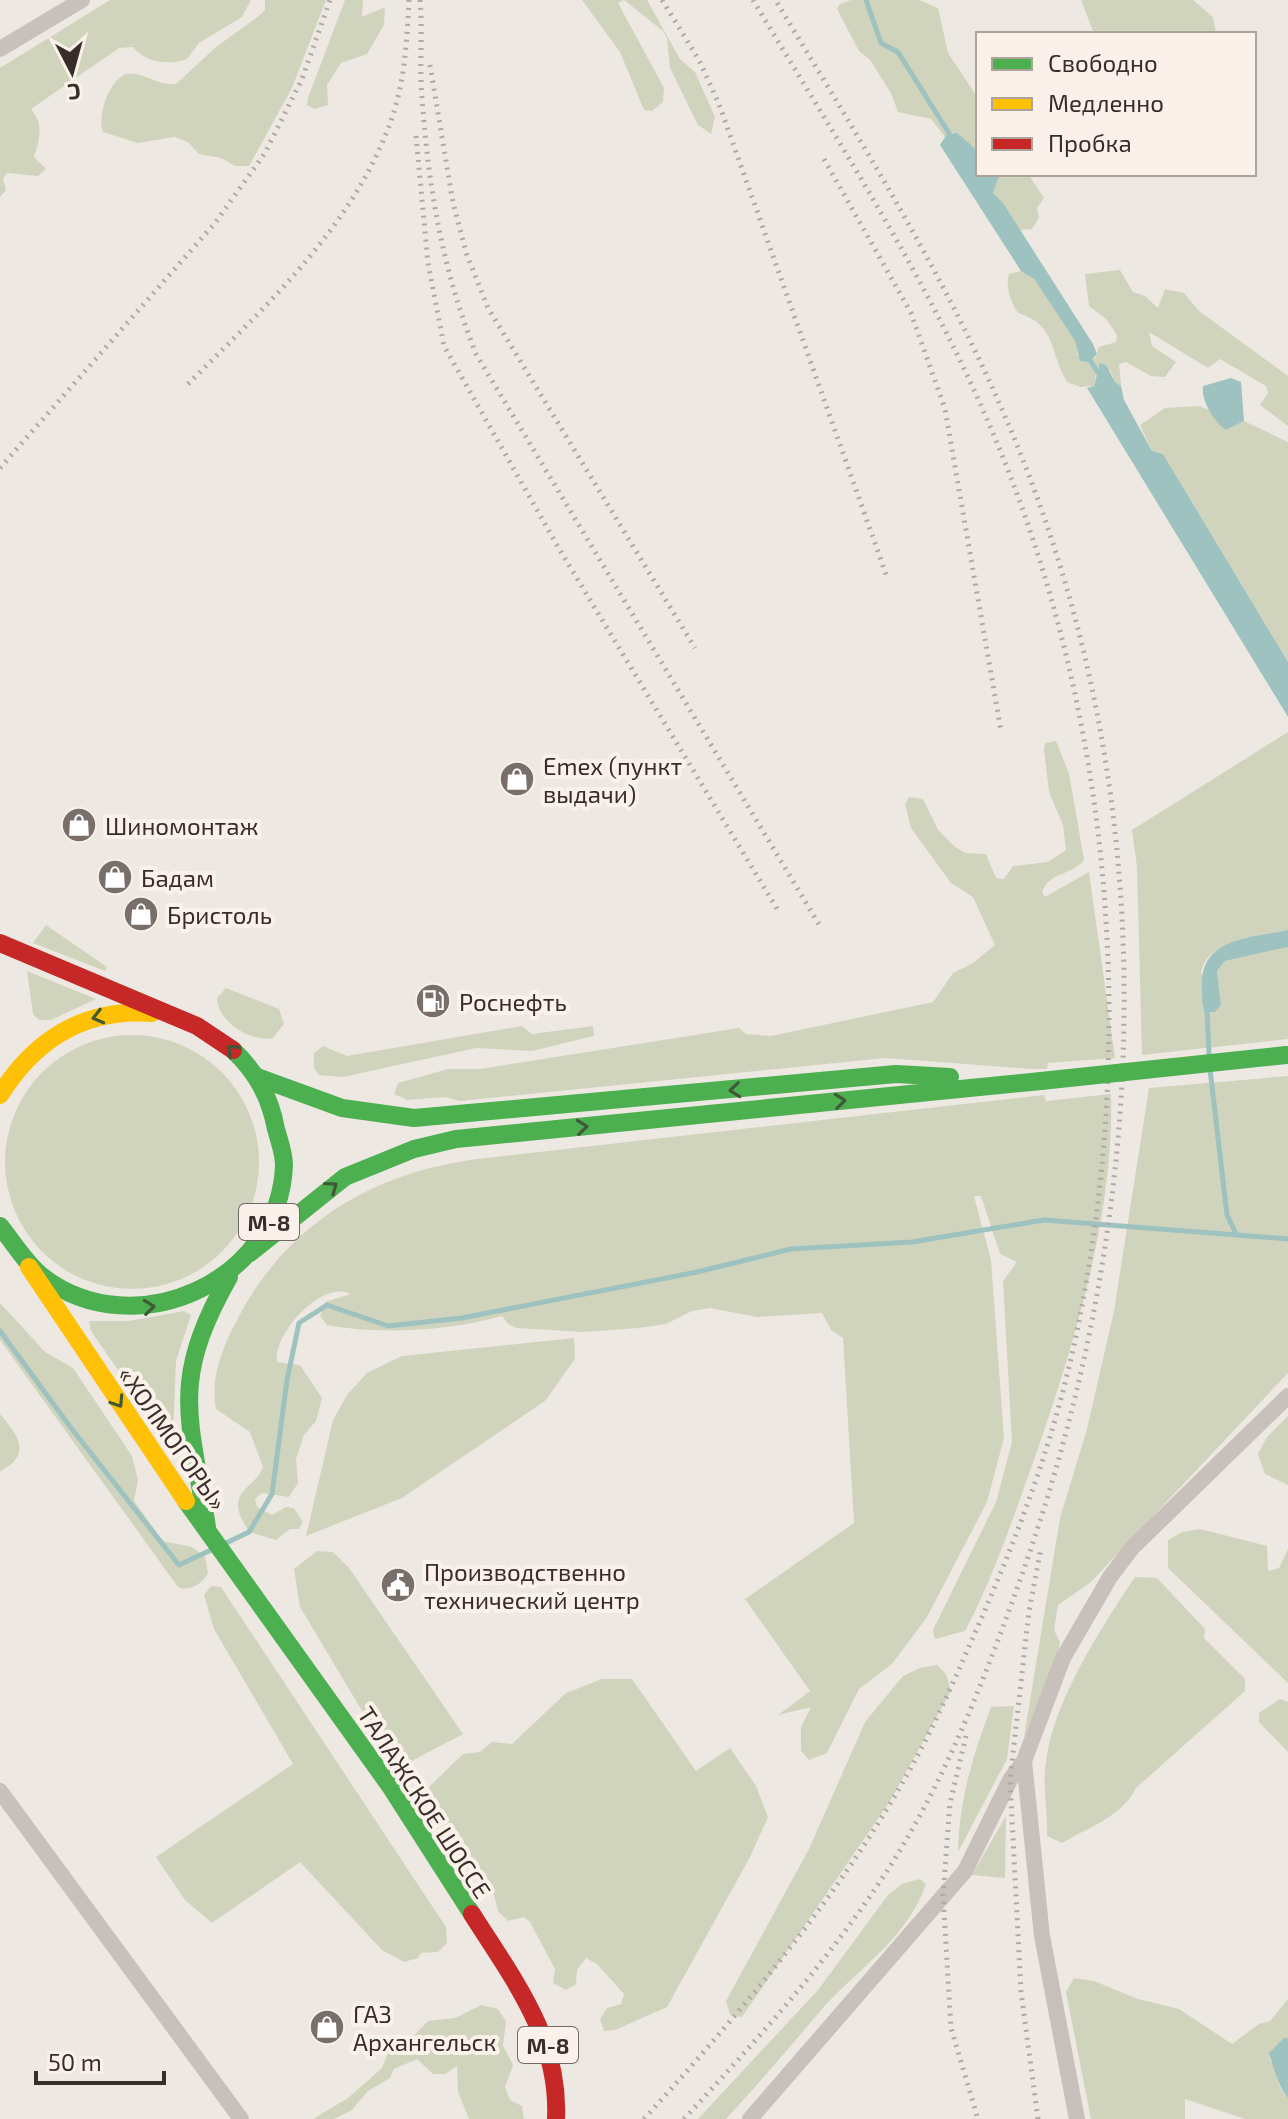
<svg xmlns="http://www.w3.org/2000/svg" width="1288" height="2119" font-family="'Exo 2',sans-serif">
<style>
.green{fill:#d1d4bc}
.water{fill:#9ec2bf}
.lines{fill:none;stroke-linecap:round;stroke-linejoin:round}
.stream{stroke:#9ec2bf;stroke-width:5}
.street{stroke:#c8c0bb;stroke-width:16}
.fast{stroke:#4caf50;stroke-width:18}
.slow{stroke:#ffc107;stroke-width:18}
.jam{stroke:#c62828;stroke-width:18}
.rail{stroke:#afa9a6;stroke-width:5;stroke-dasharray:2 6;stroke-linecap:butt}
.fast-bridge{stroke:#4caf50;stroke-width:18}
.oneway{stroke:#405a37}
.labels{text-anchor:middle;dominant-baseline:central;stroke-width:8;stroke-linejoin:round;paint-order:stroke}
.shield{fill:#faf2ea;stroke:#736863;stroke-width:2}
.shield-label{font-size:22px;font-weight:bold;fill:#392d29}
.poi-label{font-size:24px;fill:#392d29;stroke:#faf2ea;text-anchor:start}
.street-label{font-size:24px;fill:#392d29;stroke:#faf2ea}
</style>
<rect width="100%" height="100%" fill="#eee8e3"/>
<g class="green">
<path d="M 110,0 L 251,0 L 242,17 L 199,43 L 187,59 C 170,66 144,62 133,47 L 119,48 L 31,109 C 44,125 40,138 34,157 L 46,169 L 38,176 L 7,173 L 3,179 L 6,190 L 0,197 L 0,68 Z"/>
<path d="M 265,0 L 326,0 L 292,88 L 249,166 L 235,166 L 221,158 L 199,154 L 188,142 L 174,137 L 138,143 L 103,132 C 99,120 103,105 108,94 C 129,53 147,87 176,84 L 216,47 L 260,15 L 265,10 Z"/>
<polygon points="345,0 363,0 362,17 385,7 384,25 367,54 341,63 327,85 328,105 314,109 307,105 308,98"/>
<polygon points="582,0 647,0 680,59 695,72 715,117 711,134 698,125 670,68 667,38 663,31 624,0 618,3 664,88 663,102 652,111 644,110 620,52"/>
<polygon points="851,0 919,0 938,8 948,53 978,98 978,151 952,132 945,137 931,119 898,112 891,93 870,60 859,51 837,9 840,4"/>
<polygon points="1081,0 1193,0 1213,17 1216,34 1094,34"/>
<polygon points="1000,174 1028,174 1044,198 1037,208 1039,218 1032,229 1019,230 993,193"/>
<path d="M 1120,270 L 1133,292 L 1145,296 L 1158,308 L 1165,289 L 1184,293 L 1199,311 L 1288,376 L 1288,426 L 1260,405 L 1268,393 L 1266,386 L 1220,359 L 1208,368 L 1149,332 L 1152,346 L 1176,362 L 1165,377 L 1151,376 L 1126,362 L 1119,364 L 1121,386 L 1115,382 L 1110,370 L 1096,375 L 1094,386 L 1080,387 L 1067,382 C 1049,352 1057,325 1018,313 C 1011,303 1005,286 1009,274 L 1021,271 C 1045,281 1082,329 1077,355 L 1095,359 L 1099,347 L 1116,342 L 1117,335 L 1106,319 L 1089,306 L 1085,274 Z"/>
<polygon points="1198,406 1210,410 1226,430 1244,421 1288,442 1288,662 1163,454 1152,451 1140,425 1165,408"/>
<path d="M 1288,732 L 1288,930 C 1260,936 1207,938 1201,973 L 1221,1005 L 1217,971 L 1225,961 L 1288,947 L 1288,1039 L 1142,1055 L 1137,867 L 1132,830 Z"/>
<path d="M 1056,741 L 1069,773 L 1084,860 C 1072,876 1050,871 1042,892 L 1045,897 L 1089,872 L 1115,1058 L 1048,1063 L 1047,1069 L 1031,1069 L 885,1058 L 460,1101 L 445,1097 L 407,1100 L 394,1094 L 398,1083 L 448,1069 L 480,1069 L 739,1028 L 746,1034 L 771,1036 L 933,1002 L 953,973 L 973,963 L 995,945 L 973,897 L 951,883 L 911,828 L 905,804 L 909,797 L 923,799 L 938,830 L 954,846 L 965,853 L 986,854 L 996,878 L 1004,879 L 1013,866 L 1048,862 L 1066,850 L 1063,825 L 1049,792 L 1044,750 L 1045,743 Z"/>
<polygon points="46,925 107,967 105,971 33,943"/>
<polygon points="27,971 96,999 51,1020 39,1020 33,1014"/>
<path d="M 226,988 L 279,1009 L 284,1024 L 273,1038 C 252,1043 217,1022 217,998 Z"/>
<polygon points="522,1026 532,1034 593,1026 594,1036 532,1051 476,1048 343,1077 319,1075 314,1068 314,1053 323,1046 347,1056"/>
<circle cx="132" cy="1162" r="127"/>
<polygon points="1288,1076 1288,1373 1091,1582 1058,1605 1054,1630 1060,1642 1056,1663 1024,1737 1060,1518 1087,1429 1114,1311 1149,1088"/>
<path d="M 1111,1094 C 1115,1221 1068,1365 1025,1485 C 1007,1535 990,1584 965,1631 L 935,1639 L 933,1630 L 996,1502 L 1012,1442 L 1003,1281 L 1017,1262 L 1000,1254 L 981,1196 L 974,1196 L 991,1260 L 1004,1438 L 987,1502 L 927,1617 L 892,1664 L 859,1689 L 827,1753 L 809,1760 L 801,1751 L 801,1727 L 811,1707 L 778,1715 L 810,1691 L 745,1599 L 854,1523 L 843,1338 L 831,1330 L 822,1313 L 757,1317 L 710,1308 L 692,1311 L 666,1324 L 639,1328 L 583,1332 L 517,1328 L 508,1324 L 502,1316 C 448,1331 382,1335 327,1325 L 320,1316 L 325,1302 L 351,1294 C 321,1279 273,1335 277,1362 L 300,1365 L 322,1398 L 316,1421 L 304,1435 L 296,1459 L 298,1483 L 289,1497 L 262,1493 L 255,1499 L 257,1507 L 272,1515 L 286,1507 L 294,1508 L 303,1522 L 299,1529 L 290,1529 L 276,1540 L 249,1532 C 246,1526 242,1521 240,1515 C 231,1489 256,1487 263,1467 L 250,1432 L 216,1409 C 210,1378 222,1349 236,1322 C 285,1225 371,1173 477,1159 L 1044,1095 L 1046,1101 Z"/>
<path d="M 0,1303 L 45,1352 L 73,1368 L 132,1456 L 138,1480 L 134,1501 L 163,1541 L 192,1547 L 205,1557 L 208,1573 C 202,1584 190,1592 178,1587 L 0,1340 Z"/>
<polygon points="184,1311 191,1315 176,1361 173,1437 165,1438 91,1331 89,1321 129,1321"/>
<polygon points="574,1338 575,1359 545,1401 402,1498 306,1536 333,1420 347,1395 367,1373 402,1356"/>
<path d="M 0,1414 C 10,1426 28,1445 15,1460 C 12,1465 4,1468 0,1472 Z"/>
<polygon points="1288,1416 1288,1485 1265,1474 1258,1454 1267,1437"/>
<polygon points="1200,1529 1267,1546 1268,1571 1279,1568 1288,1549 1288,1683 1168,1568 1168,1540 1182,1532"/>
<polygon points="317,1551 333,1552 349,1568 463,1734 402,1766 392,1761 300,1607 294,1569"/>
<path d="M 1135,1577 L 1157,1578 L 1205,1629 L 1204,1638 L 1245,1679 L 1245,1691 L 1136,1788 C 1123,1816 1087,1828 1062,1843 L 1047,1836 C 1048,1811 1042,1786 1046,1761 C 1054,1700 1101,1628 1135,1577 Z"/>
<polygon points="211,1586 221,1587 446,1927 447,1943 438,1952 421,1953 418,1958 404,1962 382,1950 300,1862 212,1923 185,1900 156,1857 293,1764 214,1629 204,1595"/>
<polygon points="937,1665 946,1674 951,1691 890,1801 742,2017 730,2015 726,2001 809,1849 865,1722 903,1676 920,1668"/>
<polygon points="602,1679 632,1679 696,1771 730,1748 756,1786 768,1817 749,1859 667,2007 615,2030 604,2031 600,2019 607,2008 621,2004 624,1994 597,1964 586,1958 577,1970 576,1984 566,1990 553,1983 555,1969 530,1922 524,1917 508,1921 498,1911 491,1883 453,1849 429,1787 463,1754 480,1752 492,1742 512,1744 566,1693"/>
<polygon points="1280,1699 1288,1702 1288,1752 1259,1722 1259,1713"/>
<path d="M 1014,1706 L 1007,1759 L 958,1852 C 959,1800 973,1755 991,1707 Z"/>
<polygon points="1006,1816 1005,1878 972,1875"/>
<path d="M 920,1879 L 926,1884 C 906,1942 853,1971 816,2016 C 787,2051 757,2085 726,2119 L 698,2119 L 818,1990 L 888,1895 L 902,1884 Z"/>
<path d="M 1074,1978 L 1094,1981 L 1138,1999 L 1179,2009 L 1232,2044 L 1259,2024 L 1270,2021 L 1288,1999 L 1288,2038 L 1269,2058 C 1278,2071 1276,2088 1288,2098 L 1288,2119 L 1245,2119 L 1185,2099 L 1185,2119 L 1091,2119 L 1066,1992 Z"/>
<polygon points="481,2005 498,2009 506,2021 503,2046 513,2065 505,2087 510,2100 522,2106 524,2119 469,2119 458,2092 457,2066 445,2074 433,2074 417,2059 394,2069 390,2078 368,2091 352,2110 334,2119 313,2119 348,2098 382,2068 388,2053 406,2044 428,2021 455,2018"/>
</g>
<g class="water">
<polygon points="957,133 978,151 978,174 1000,174 993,193 1003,203 1093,344 1097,354 1090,362 1080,361 1072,328 1044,285 1021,271 940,145 947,134"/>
<polygon points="1100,363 1106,365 1115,382 1121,386 1124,400 1152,451 1163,454 1288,662 1288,717 1087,388 1094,386"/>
<path d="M 1231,378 L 1241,382 L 1244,421 L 1226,430 C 1214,422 1201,401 1203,386 Z"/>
<path d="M 1288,930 L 1288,947 L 1225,961 L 1217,971 L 1221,1005 L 1215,1012 L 1205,1012 C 1202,1005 1202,996 1202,988 C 1199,937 1250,938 1288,930 Z"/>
<path d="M 1284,2038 L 1288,2038 L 1288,2098 C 1280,2091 1272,2064 1269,2053 Z"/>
</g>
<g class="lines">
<g class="stream">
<polyline points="866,0 881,43 898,52 952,138"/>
<polyline points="1036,277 1077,339"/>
<polyline points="1088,357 1100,376"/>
<polyline points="1207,1009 1209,1055"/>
<polyline points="1210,1069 1227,1215 1236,1234"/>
<polyline points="0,1331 71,1428 179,1565 211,1550"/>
<polyline points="224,1544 249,1532 272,1494 287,1380 299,1323 327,1305 388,1326 462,1318 697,1272 791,1249 912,1242 1044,1220 1288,1239"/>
</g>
<g class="street">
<polyline points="0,49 82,0"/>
<polyline points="1024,1761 1042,1936 1077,2119"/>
<polyline points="0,1791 241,2119"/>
<polyline points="750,2119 965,1871 1010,1780 1024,1761 1063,1658 1110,1577 1132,1548 1288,1396"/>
</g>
<g class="fast">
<polyline points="257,1077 342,1108 414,1118 896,1074 950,1077"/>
<path d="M 0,1226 C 13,1242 27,1265 43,1277 C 135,1347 280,1281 284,1165 C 284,1153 279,1140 276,1129 C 270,1097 257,1073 233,1050"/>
<polyline points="250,1253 345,1177 414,1149 456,1139 1041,1081"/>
<polyline points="186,1501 390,1786 472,1914"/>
<path d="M 207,1527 C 190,1416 169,1383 229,1277"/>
</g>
<g class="slow">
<path d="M 0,1095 C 35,1039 85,1008 152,1013"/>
<polyline points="29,1267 186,1501"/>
</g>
<g class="jam">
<polyline points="0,943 197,1026 233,1050"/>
<path d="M 472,1914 C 513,1979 560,2038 556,2119"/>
</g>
<g class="rail">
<path d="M 420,0 C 423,32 419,66 422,98 C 429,190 442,268 476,354 L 820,926"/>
<polyline points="662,0 699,60 719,104 887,577"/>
<polyline points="430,65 453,203 467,255 488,308 695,648"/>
<polyline points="416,136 428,263 444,346 558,547 779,912"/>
<polyline points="824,159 911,313 945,409 1001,731"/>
<path d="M 188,384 C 267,305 356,224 393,115 C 405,78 407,38 409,0"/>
<polyline points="0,468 215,223 265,153 302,79 330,0"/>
<polyline points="966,1736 950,1803 943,1895 951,2028 978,2119"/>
<path d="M 644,2119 C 738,2015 829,1909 900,1787 C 926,1743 947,1697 967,1651 C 1010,1555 1049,1457 1072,1354 C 1138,1059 1116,741 1004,460 C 939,296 843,150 753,0"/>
<path d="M 684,2119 C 755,2042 825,1965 883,1877 C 940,1791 980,1691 1015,1594 C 1142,1247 1167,867 1043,514 C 978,327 878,170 776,1"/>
<polyline points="1038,2119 1021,1992 1010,1780 1029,1611 1041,1548"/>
</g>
<polyline class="fast-bridge" points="1041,1081 1286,1055"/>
</g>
<defs><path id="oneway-chevron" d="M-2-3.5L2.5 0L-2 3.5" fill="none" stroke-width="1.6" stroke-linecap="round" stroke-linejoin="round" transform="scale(2)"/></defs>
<g class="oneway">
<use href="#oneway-chevron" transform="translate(98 1017) rotate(166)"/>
<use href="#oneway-chevron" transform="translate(232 1050) rotate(-139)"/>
<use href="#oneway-chevron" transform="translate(735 1090) rotate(174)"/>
<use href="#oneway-chevron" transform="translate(840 1101) rotate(-6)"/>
<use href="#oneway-chevron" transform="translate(582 1127) rotate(-6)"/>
<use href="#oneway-chevron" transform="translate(332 1187) rotate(-36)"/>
<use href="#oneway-chevron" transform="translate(149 1307) rotate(-6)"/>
<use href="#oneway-chevron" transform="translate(118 1402) rotate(57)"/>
</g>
<defs>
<g id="shop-disc" transform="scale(1.8)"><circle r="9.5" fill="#786e6a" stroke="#faf2ea"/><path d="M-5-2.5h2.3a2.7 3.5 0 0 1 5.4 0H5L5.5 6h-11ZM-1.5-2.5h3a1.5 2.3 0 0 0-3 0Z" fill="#fff"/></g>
<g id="fuel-disc" transform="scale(1.8)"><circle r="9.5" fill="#786e6a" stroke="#faf2ea"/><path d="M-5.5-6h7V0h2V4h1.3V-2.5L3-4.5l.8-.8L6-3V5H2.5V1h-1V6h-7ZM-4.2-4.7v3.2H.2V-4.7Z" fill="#fff"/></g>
<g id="civic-disc" transform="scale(1.8)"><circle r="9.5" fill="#786e6a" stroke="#faf2ea"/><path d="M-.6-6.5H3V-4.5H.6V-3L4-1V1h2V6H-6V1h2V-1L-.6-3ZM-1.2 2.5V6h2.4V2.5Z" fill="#fff"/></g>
</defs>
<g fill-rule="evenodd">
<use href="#shop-disc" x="517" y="779"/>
<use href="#shop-disc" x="79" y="825"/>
<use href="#shop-disc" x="115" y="877"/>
<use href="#shop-disc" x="141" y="914"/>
<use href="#fuel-disc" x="433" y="1001"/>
<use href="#civic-disc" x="398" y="1585"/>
<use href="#shop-disc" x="327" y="2027"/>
</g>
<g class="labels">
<g class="shield">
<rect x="239" y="1204" width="60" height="36" rx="6"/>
<rect x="518" y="2027" width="60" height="36" rx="6"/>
</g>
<g class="shield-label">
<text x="269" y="1222">М-8</text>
<text x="548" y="2045">М-8</text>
</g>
<g class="poi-label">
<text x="543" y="765">Emex (пункт<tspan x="543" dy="28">выдачи)</tspan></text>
<text x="105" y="825">Шиномонтаж</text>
<text x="141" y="877">Бадам</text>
<text x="167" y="914">Бристоль</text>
<text x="459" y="1001">Роснефть</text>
<text x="424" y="1571">Производственно<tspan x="424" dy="28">технический центр</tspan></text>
<text x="353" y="2013">ГАЗ<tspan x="353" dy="28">Архангельск</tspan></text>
</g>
<g class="street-label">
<text transform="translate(173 1438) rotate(55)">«ХОЛМОГОРЫ»</text>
<text transform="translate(425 1802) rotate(57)">ТАЛАЖСКОЕ ШОССЕ</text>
</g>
</g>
<rect x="976" y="32" width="280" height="144" fill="#faf2ea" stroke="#ada39d" stroke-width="2"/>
<rect x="992" y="58" width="40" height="12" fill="#4caf50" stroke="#ada39d" stroke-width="2"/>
<text x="1048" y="72" font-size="24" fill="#392d29">Свободно</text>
<rect x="992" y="98" width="40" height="12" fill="#ffc107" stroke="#ada39d" stroke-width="2"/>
<text x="1048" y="112" font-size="24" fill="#392d29">Медленно</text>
<rect x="992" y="138" width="40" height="12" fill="#c62828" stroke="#ada39d" stroke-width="2"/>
<text x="1048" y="152" font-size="24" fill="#392d29">Пробка</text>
<g transform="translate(72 72) rotate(174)" stroke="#faf2ea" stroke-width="6" paint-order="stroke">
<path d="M0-6L14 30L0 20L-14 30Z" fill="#392d29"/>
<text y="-12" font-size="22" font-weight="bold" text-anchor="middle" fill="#392d29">С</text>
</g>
<path d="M36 2071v12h128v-12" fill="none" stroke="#392d29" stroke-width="4"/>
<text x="48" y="2071" font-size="24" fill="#392d29" stroke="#faf2ea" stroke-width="6" paint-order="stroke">50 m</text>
</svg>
